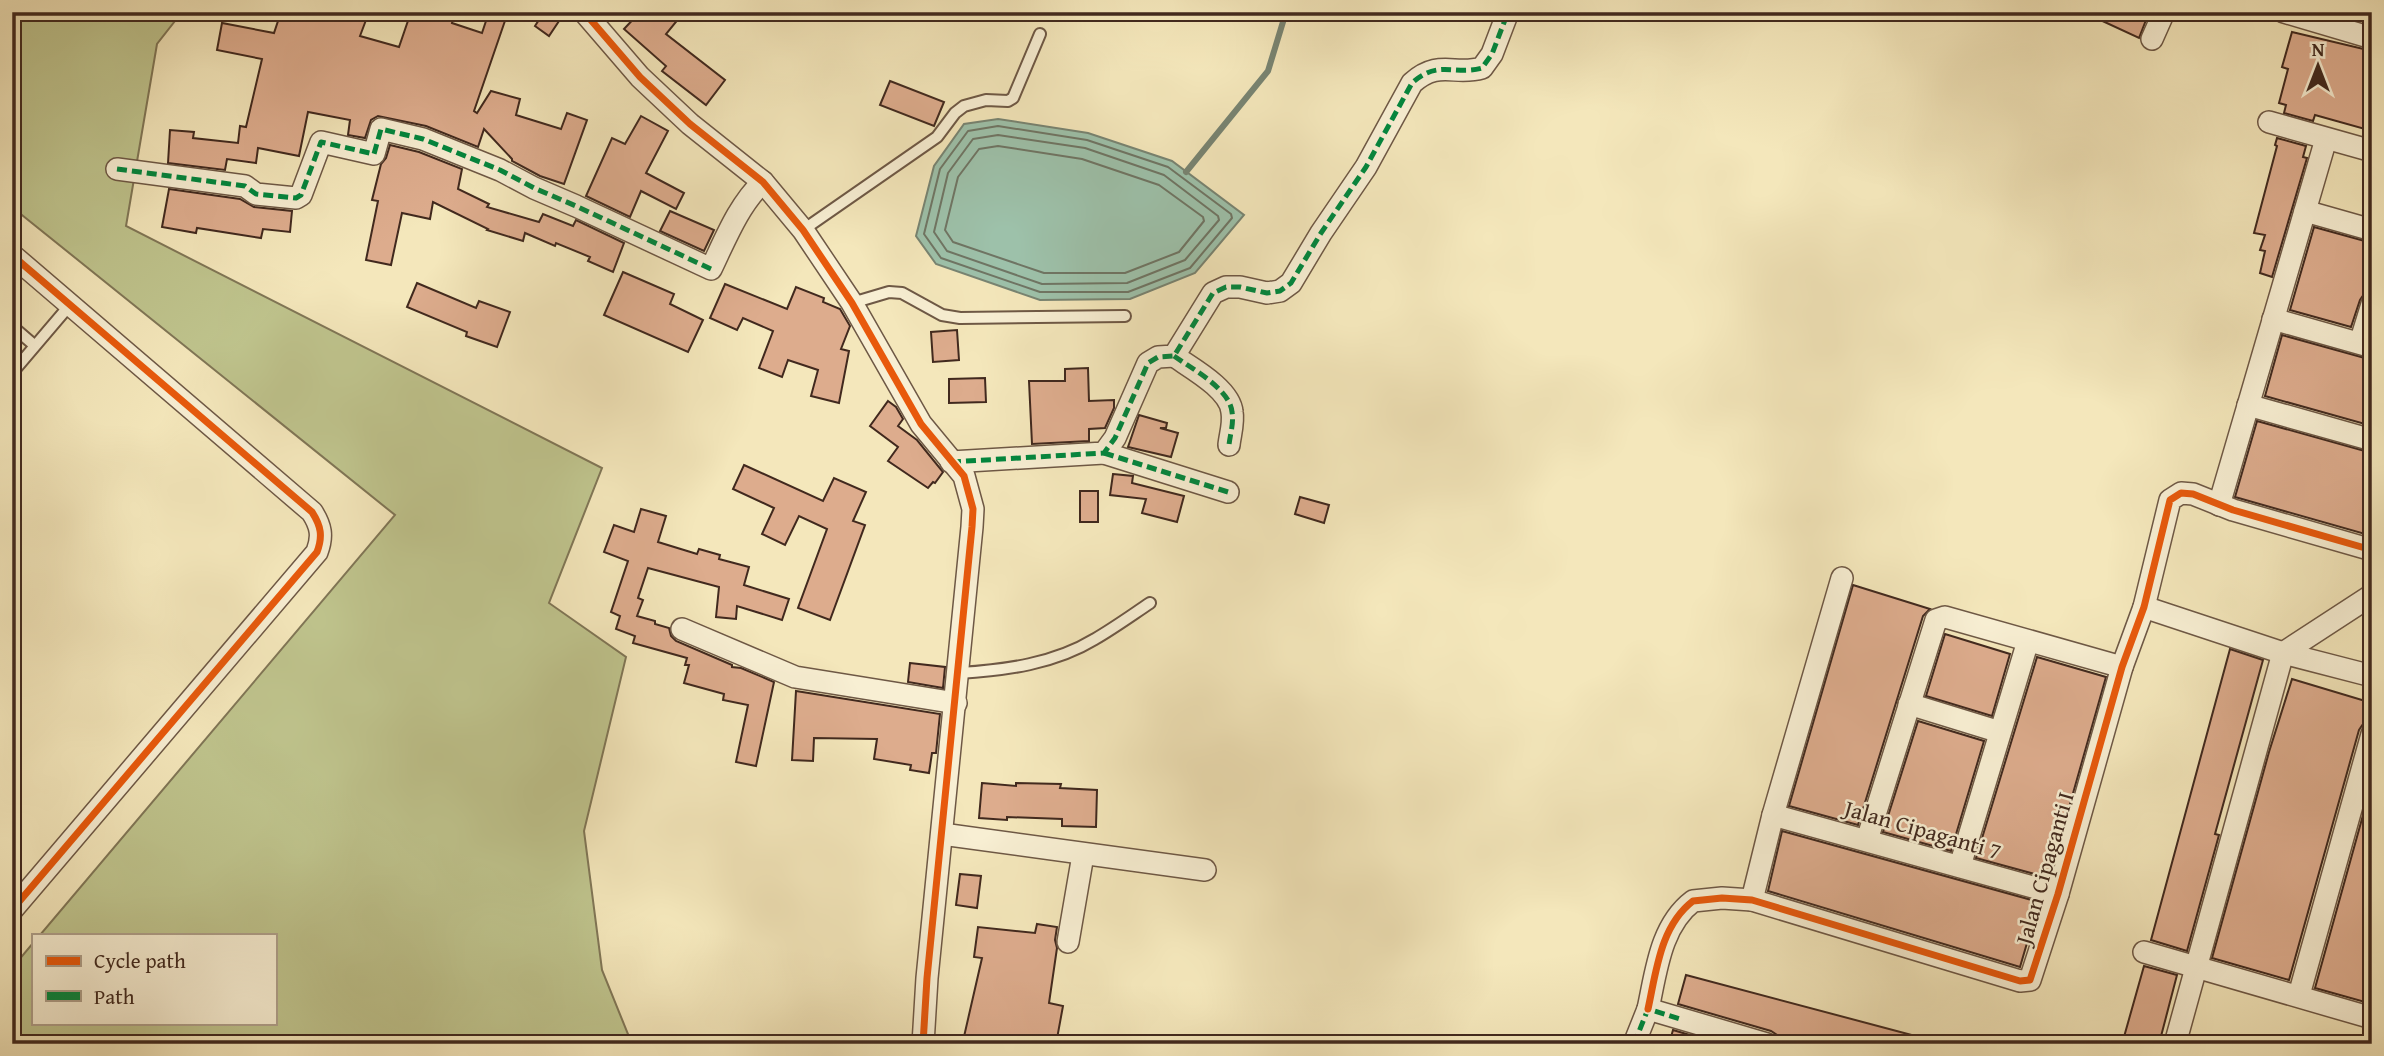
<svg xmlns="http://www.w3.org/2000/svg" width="2384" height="1056" font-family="'Gentium Book Plus',serif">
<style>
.green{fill:#bfc48d;stroke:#807656;stroke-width:2}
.water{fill:#9dc1aa;stroke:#788472;stroke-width:2}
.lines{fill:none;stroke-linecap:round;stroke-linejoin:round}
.shore{stroke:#6f7564;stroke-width:2}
.stream{stroke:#788472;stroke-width:6}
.building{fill:#ddac8d;stroke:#41291e;stroke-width:2}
.lane-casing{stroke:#6e5845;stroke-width:14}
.street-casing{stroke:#6e5845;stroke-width:24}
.lane{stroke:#f8efd3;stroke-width:10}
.street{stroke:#f8efd3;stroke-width:21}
.quiet{stroke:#00873e;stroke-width:5;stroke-dasharray:10 5;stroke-linecap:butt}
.cycleway-casing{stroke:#f8efd3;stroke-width:11}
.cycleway{stroke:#e8590c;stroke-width:7}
.labels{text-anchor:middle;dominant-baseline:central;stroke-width:5;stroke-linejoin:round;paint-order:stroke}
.street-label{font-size:23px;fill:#41291e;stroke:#f8efd3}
</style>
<rect width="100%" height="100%" fill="#f4e7bb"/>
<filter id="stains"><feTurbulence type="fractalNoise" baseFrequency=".00286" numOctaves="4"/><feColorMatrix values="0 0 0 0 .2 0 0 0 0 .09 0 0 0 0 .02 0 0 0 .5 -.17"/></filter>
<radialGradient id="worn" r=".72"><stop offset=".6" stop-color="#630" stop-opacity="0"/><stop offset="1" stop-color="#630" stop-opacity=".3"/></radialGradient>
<polygon class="green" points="12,12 182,12 157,44 126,226 602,468 549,603 626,657 584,831 602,970 632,1044 12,1044 12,968 33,943 33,1023 275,1023 275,935 40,935 395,515 12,207"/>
<polygon class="water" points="998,119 1088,133 1172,161 1244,215 1195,273 1130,299 1040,300 936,264 916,236 934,166 964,124"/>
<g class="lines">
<g class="shore">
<polygon points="998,126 1087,140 1168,167 1231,214 1232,218 1190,268 1128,292 1040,292 941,258 924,234 940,169 968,131"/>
<polygon points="998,135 1085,148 1164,175 1218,216 1219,220 1185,260 1127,283 1042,284 947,251 934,232 948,173 973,139"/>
<polygon points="998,146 1082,159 1159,185 1203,217 1204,221 1179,252 1125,273 1044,273 953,242 945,230 958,177 979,149"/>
</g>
<polyline class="stream" points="1186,172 1268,71 1286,12"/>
</g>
<g class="building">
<polygon points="281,12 369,12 360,36 399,47 411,12 455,12 452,23 482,33 489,12 508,12 474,111 477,113 491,91 520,99 516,115 561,129 567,113 587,120 564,184 540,176 512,161 512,159 484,129 478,147 426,126 378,116 371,120 365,138 348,135 350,120 308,112 299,156 258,148 256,163 227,159 225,170 168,163 170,130 194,132 193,138 238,143 240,126 246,127 262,59 217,50 222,23 274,33"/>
<polygon points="544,12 565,12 549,36 535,26"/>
<polygon points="640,12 684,12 666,34 725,80 706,105 662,71 666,66 624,29"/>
<polygon points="2083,12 2146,12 2143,18 2146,20 2139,38"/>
<polygon points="2292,32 2372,51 2372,131 2315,115 2313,121 2284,113 2286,105 2279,103 2288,69 2282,67"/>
<polygon points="890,81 944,102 934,126 880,105"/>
<polygon points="641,116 668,131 646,173 684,193 676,209 641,191 630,217 586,196 612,138 625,144"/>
<polygon points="2277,138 2306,146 2303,157 2307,158 2272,277 2260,273 2265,251 2260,250 2265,235 2254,233 2277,146 2275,145"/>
<polygon points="390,145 419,152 462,169 458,189 489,204 487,207 539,222 543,214 573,226 576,220 624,243 613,272 588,261 590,257 556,243 555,246 525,233 523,241 487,230 488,229 433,202 430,219 402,213 391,265 366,260 378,201 372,200 381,164 386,158"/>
<polygon points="169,189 240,199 254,207 292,211 290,232 263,229 261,238 197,228 196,233 162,227"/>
<polygon points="670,211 714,230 704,251 660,231"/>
<polygon points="2314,227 2372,243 2372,291 2364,294 2360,300 2351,327 2290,310"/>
<polygon points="623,272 674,294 670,304 703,320 688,352 604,315"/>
<polygon points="417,283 476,308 479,301 510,312 497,347 466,336 467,332 407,307"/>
<polygon points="725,284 787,309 796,287 824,298 823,302 840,309 850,326 841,349 849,351 839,403 811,396 818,370 788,360 782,377 759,368 773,331 743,318 737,330 710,318"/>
<polygon points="957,330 959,360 933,362 931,332"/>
<polygon points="2282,335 2372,360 2372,426 2265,396"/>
<polygon points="1088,368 1089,401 1114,400 1114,408 1105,428 1089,429 1089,441 1032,444 1029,381 1065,381 1065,369"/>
<polygon points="985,378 986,402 949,403 949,379"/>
<polygon points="888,401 896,407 903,419 898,426 917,440 943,472 935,483 933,482 928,488 888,461 898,447 870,426"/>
<polygon points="1139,415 1167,423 1166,428 1160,428 1178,433 1171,457 1128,447"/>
<polygon points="2257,421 2372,453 2372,536 2235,497"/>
<polygon points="744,465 823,501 834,478 866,492 853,521 865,525 830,620 798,608 827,529 799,516 785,545 762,534 774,508 733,489"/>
<polygon points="1113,474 1133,476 1132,483 1184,496 1177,522 1142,513 1146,499 1110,495"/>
<rect x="1080" y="491" width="18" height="31"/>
<polygon points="1300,497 1329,505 1324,523 1295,514"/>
<polygon points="641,509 666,516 658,542 697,554 699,549 720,555 719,559 749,567 744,585 789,599 782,620 737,606 736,619 716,617 719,587 648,568 638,598 643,600 637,616 655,621 655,624 669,628 671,636 676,641 732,665 732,667 741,668 774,682 756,766 736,762 748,705 723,700 724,694 684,683 689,665 685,665 687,658 633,643 635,636 616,629 620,616 611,612 628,561 604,552 614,525 634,532"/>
<polygon points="1853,585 1930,609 1923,616 1858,825 1789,806"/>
<polygon points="1945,634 2010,654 1992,716 1926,696"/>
<polygon points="2230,649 2263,660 2215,834 2219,835 2187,951 2151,940"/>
<polygon points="2037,657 2106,677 2049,878 1976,858"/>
<polygon points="910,663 945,667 943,688 908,682"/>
<polygon points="2292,679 2372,703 2372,720 2363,724 2359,730 2289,980 2212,958 2269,752"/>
<polygon points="796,691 940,714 936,753 932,753 929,773 910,770 911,765 874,759 877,739 814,738 813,761 792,760"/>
<polygon points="1918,721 1984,741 1951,851 1883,832"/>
<polygon points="982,783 1016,786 1016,783 1061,784 1060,788 1097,790 1096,827 1062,826 1062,819 1007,817 1007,820 979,818"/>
<polygon points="2370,790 2372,791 2372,1004 2315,988"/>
<polygon points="1782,831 2039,902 2020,967 1768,891"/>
<polygon points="960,874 981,876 977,908 956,905"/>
<polygon points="1037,924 1057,927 1055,940 1057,948 1049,1003 1063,1006 1056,1044 973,1044 963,1041 982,958 974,957 978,927 1035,933"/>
<polygon points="2144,966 2177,975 2159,1044 2122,1044"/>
<polygon points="1686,975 1923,1038 1922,1044 1790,1044 1780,1041 1777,1035 1771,1031 1678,1004"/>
<polygon points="1673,1030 1720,1044 1669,1044"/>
</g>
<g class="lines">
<g class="lane-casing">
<g id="lane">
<polyline points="803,230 937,137 955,113 964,106 986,100 1008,101 1013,98 1040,34"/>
<polyline points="852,303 889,292 902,293 942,315 960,318 1125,316"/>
<polyline points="12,326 34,345"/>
<polyline points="12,373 69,306"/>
<path d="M 959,673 C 1006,670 1054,664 1095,639 C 1114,628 1132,615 1150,603"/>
</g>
</g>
<g class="street-casing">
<g id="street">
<polyline points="584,12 640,77 690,124 763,182 803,230 852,303 921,424 964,476 973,509 972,527 927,978 923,1044"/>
<polyline points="2284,12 2372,38"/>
<polyline points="2152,39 2164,12"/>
<polyline points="2269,122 2372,151"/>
<path d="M 117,169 L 245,186 L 256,194 L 296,198 L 301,195 L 321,142 L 374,154 L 381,129 L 423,139 L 500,170 L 534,188 L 576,206 L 711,269 C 725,240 739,204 763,182"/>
<polyline points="2305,211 2372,230"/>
<path d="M 12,255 L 312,512 C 321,526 323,536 317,552 L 12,910"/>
<polyline points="2273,319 2372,347"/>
<polyline points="2360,343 2372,304"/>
<path d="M 1174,356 C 1191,368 1230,389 1232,412 C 1234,423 1230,435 1229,445"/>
<polyline points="2248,405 2372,440"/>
<polyline points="1104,453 1228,492"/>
<path d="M 951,462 L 1104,453 L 1115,438 L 1148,363 L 1158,357 L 1174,356 L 1213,293 L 1226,287 L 1240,287 L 1267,293 L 1280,291 L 1291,283 L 1321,233 L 1366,167 L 1412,83 C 1439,59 1454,76 1482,68 L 1492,54 L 1508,12"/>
<polyline points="2219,505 2326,139"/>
<polyline points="2144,607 2283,653 2372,676"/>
<polyline points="682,629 795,677 956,703"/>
<polyline points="1909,704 2000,732"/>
<polyline points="1773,815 2058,894"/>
<polyline points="942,834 1205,870"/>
<polyline points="1867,840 1936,620 1945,617 2122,667"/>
<polyline points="1960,866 2028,641"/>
<polyline points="1752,900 1773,815 1842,578"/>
<polyline points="1068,942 1083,855"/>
<polyline points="2144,952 2372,1018"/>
<polyline points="2299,995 2372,734"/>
<path d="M 1648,1009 C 1656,973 1660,926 1693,901 L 1722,898 L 1752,900 L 2020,981 L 2030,980 L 2058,894 L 2122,667 L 2144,607 L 2170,500 L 2181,493 L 2193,494 L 2233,510 L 2372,550"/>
<polyline points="1634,1044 1648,1009 1767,1044"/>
<polyline points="2175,1044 2283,653 2372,595"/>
</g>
</g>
<use href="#lane" class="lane"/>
<use href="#street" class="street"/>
<g class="quiet">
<polyline points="117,169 245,186 256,194 296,198 301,195 321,142 374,154 381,129 423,139 500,170 534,188 576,206 711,269"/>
<path d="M 1174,356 C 1191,368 1230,389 1232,412 C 1234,423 1230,435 1229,445"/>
<polyline points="1104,453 1228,492"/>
<path d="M 951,462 L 1104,453 L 1115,438 L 1148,363 L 1158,357 L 1174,356 L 1213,293 L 1226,287 L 1240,287 L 1267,293 L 1280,291 L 1291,283 L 1321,233 L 1366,167 L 1412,83 C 1439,59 1454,76 1482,68 L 1492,54 L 1508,12"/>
<polyline points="1634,1044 1648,1009 1683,1020"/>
</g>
<g class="cycleway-casing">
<g id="cycleway">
<polyline points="584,12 640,77 690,124 763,182 803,230 852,303 921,424 964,476 973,509 972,527 927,978 923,1044"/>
<path d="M 12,255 L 312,512 C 321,526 323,536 317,552 L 12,910"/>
<path d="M 1648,1009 C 1656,973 1660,926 1693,901 L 1722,898 L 1752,900 L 2020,981 L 2030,980 L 2058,894 L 2122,667 L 2144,607 L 2170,500 L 2181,493 L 2193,494 L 2233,510 L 2372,550"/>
</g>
</g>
<use href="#cycleway" class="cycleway"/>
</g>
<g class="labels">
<g class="street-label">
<text transform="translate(1923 829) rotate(16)">Jalan Cipaganti 7</text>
<text transform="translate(2044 868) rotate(-74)">Jalan Cipaganti I</text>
</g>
</g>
<rect width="2384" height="1056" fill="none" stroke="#f4e7bb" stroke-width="42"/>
<rect x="14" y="14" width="2356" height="1028" fill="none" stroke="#41291e" stroke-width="3.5"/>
<rect x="21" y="21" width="2342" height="1014" fill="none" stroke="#41291e" stroke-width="2"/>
<rect x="32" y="934" width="245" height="91" fill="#f8efd3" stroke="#afa08b" stroke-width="2"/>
<rect x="46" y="956" width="35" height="10" fill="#e8590c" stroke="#afa08b" stroke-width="2"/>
<text x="94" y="968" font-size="21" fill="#41291e">Cycle path</text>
<rect x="46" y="991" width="35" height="10" fill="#00873e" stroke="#afa08b" stroke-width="2"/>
<text x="94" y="1004" font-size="21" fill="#41291e">Path</text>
<g transform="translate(2318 66)" stroke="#f8efd3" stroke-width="5" paint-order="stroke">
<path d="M0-5L12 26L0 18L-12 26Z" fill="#41291e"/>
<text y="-10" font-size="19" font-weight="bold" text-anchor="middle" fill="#41291e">N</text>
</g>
<rect width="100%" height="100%" filter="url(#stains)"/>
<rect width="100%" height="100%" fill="url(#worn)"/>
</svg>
